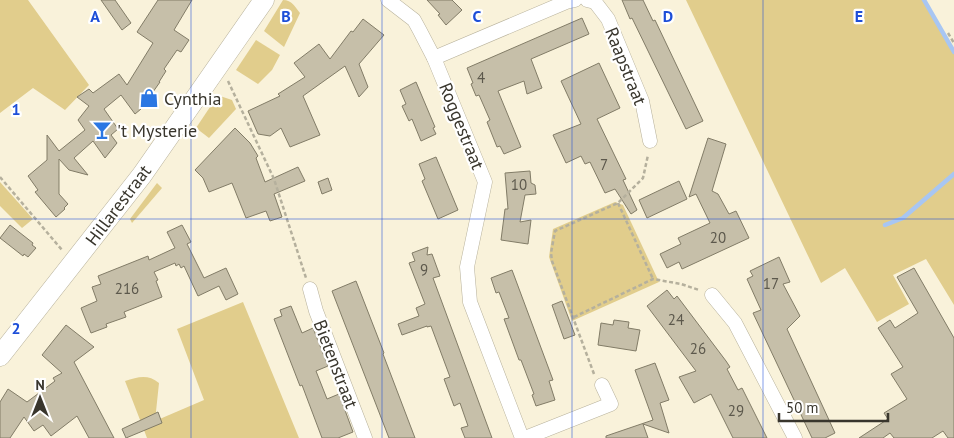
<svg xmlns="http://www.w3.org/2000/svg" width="954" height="438" font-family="'PT Sans',sans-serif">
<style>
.green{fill:#e1cd8c}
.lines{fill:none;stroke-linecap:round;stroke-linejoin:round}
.stream{stroke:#a8c6f2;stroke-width:4.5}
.building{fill:#c6bfa9;stroke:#827c67}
.street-casing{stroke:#b8b29c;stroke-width:15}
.secondary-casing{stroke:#b8b29c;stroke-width:21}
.path{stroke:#b5b09d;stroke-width:2.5;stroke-dasharray:4 2.5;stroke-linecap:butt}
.street{stroke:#fff;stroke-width:14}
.secondary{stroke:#fff;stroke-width:20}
.grid{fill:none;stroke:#1d4ed8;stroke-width:1;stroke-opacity:0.55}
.labels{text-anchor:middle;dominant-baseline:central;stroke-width:4.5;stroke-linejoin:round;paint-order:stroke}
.number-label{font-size:15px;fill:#5c584c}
.street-label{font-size:18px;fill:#39362d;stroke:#fff}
.poi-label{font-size:18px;fill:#39362d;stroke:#fff;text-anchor:start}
.grid-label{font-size:16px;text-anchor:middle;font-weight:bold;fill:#1d4ed8;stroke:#fff;stroke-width:4.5;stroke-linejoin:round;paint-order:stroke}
</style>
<rect width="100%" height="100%" fill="#f9f2da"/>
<g class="green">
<polygon points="0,0 28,0 89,85 65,110 33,88 0,113"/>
<path d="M 283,0 C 292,0 295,7 300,13 L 284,47 L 264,31 Z"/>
<polygon points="686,0 925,0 954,52 954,305 926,259 893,275 909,304 877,322 845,268 821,283"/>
<polygon points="256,40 280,55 272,70 258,84 236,70"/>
<polygon points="220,96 232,100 236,109 209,138 196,128 212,104"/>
<polygon points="0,182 33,219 22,228 0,206"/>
<polygon points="157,183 162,188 132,223 130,219"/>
<polygon points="615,202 623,205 659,282 572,321 549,257 553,229"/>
<path d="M 243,302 L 299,438 L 147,438 L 125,381 C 138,377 148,374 159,383 L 155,421 L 204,400 L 177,329 Z"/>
</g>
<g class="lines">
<g class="stream">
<polyline points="924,0 954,52"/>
<polyline points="885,225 903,218 954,174"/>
</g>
</g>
<g class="building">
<polygon points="101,0 115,0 131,23 122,30"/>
<polygon points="158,0 192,0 174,30 189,40 181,52 177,50 164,69 166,71 159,82 160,82 141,109 135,114 121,95 104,109 118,129 111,135 117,143 105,158 93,141 74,158 88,175 69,170 59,159 59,194 68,204 64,208 65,209 56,217 35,192 38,190 28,176 47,160 47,135 59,151 85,130 78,120 89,106 77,97 89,89 93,93 119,74 127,85 153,43 137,32"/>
<polygon points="427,0 452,0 462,10 446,25 438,15 440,14"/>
<polygon points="622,0 643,0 653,21 655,20 703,121 686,129 632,18 630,19"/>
<polygon points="582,18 589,34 531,59 542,88 527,94 524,81 498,91 521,147 504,154 500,146 497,147 487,122 490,120 479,95 476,96 471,84 473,83 467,68"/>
<polygon points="363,19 384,35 359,64 368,87 359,97 345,66 303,96 320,135 290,147 281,128 270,136 258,134 248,111 280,96 278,94 305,77 294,63 319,44 330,59 351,31 353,32"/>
<polygon points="599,63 620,108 597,119 626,179 623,180 637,210 631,214 615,189 605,193 590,162 585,164 581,156 566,163 553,135 581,124 561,81"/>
<polygon points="416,82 435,127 433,128 436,134 421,141 412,119 409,121 402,106 406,104 400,90"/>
<polygon points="235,128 250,143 258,156 256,158 265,182 298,167 305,181 274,194 282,217 270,221 266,211 246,218 232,183 209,192 203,178 195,170"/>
<polygon points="708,138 726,144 712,191 718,194 729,214 736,211 749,238 682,269 679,262 667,268 660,254 681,244 678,238 710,223 696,194 689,197"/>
<polygon points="436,157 458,210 438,219 422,181 425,179 419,164"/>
<polygon points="530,171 531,183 535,185 536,194 525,195 520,222 531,220 528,244 501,240 505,209 508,209 505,173"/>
<polygon points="328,178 332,190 322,194 318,182"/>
<polygon points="679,181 687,199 647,218 639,200"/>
<polygon points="10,225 33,243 32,245 36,248 28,257 24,254 23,256 0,238"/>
<polygon points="182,225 191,242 187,244 204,278 226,268 238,294 226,300 219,286 198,296 184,266 181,268 179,264 176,266 175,263 154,272 158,280 156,281 162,297 124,312 126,317 106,324 107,327 91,333 81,308 97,301 92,287 101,284 98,276 148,256 149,260 175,248 167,232"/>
<polygon points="428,247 427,255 432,254 440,276 433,278 492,438 465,438 461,428 468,426 460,403 454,406 444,379 450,377 431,326 427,327 427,326 402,335 398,324 419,316 416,308 425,304 409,263 415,261 412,253"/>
<polygon points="779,257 790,282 783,284 800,316 787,329 835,433 825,438 812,438 753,313 761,310 747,279 753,276 750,271"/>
<polygon points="914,268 954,338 954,438 948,438 943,431 932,438 894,438 890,433 883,438 859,438 888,419 884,413 907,399 891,374 903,367 878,328 890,320 895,328 918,313 897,277"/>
<polygon points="512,270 553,380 549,381 555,400 536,406 532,395 534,394 521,360 519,360 504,319 509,318 499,292 496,293 491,278"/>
<polygon points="356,281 384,353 383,354 415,438 389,438 332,291"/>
<polygon points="667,290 674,299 677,296 726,361 730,367 727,369 738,390 742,388 767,438 733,438 711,394 694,403 679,377 696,371 647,306"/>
<polygon points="562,301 575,335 564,339 552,305"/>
<polygon points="291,306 302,333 313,328 328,366 316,371 327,399 339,394 353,432 338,438 322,438 302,385 300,386 274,319 282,316 280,310"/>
<polygon points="614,320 629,322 628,328 640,330 636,351 598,345 601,323 613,325"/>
<polygon points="66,325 94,347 74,362 114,438 89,438 77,416 51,436 43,425 34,431 24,417 10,438 0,438 0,402 8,389 27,402 55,381 53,378 62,373 42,355"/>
<polygon points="655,363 669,400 660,403 669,433 643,424 648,438 606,438 606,436 653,420 635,370"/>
<polygon points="158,412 162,423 126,438 122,429"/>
</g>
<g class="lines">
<g class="street-casing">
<g id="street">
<polyline points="388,0 414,20 420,31 434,58 485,182 467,267 470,302 522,438"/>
<polyline points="587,0 595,2 608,19 642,101 650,141"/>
<polyline points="434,58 566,2 575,0"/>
<polyline points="310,289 316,311 365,438"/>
<polyline points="712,295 735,323 795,438"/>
<polyline points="525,438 611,404 602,385"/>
</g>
</g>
<g class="secondary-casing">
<polyline id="secondary" points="0,356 142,175 264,0"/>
</g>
<g class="path">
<polyline points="948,33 954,43"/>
<polyline points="228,81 274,179 306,278"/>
<polyline points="0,177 62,250"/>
<polyline points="618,203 653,279"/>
<polyline points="574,317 653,279 681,284 699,290"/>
<polyline points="594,374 552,261 551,253 555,231 618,203 643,178 648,155"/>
</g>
<use href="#street" class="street"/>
<use href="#secondary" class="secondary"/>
</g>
<path class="grid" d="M 191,0 L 191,438M 382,0 L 382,438M 572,0 L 572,438M 763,0 L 763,438M 0,219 L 954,219"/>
<defs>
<g id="shop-bare" transform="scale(1.5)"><path d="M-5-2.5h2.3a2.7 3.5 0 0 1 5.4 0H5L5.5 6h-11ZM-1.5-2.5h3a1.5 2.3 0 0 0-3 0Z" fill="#2b77e3" stroke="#fff" stroke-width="2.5" paint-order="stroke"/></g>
<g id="bar-bare" transform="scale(1.5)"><path d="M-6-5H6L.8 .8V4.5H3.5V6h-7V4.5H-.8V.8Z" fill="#2b77e3" stroke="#fff" stroke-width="2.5" paint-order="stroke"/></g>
</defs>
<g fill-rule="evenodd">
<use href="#shop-bare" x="149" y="98"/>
<use href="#bar-bare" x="102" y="130"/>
</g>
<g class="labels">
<g class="number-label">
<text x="481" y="77">4</text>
<text x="604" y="164">7</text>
<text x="519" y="184">10</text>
<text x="718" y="237">20</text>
<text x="424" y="269">9</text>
<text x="771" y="283">17</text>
<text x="127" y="288">216</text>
<text x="676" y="319">24</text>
<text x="698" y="348">26</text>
<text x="736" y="410">29</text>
</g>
<g class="street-label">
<text transform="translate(626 66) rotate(68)">Raapstraat</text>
<text transform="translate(462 126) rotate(68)">Roggestraat</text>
<text transform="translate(118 205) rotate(-53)">Hillarestraat</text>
<text transform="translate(336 364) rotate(69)">Bietenstraat</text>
</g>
<g class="poi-label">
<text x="164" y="98">Cynthia</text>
<text x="117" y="130">'t Mysterie</text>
</g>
</g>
<g class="grid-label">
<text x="95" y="22">A</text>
<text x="286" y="22">B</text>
<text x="477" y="22">C</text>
<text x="668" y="22">D</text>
<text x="859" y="22">E</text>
<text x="16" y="115">1</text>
<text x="16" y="334">2</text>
</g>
<g transform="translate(40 398)" stroke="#ffffff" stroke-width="4" paint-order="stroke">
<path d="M0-4L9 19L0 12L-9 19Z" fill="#39362d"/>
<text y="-8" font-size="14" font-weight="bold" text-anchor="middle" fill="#39362d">N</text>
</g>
<path d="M779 413v8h109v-8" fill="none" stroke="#39362d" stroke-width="2.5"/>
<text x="786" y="413" font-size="15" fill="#39362d" stroke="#ffffff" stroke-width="4" paint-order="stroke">50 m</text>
</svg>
